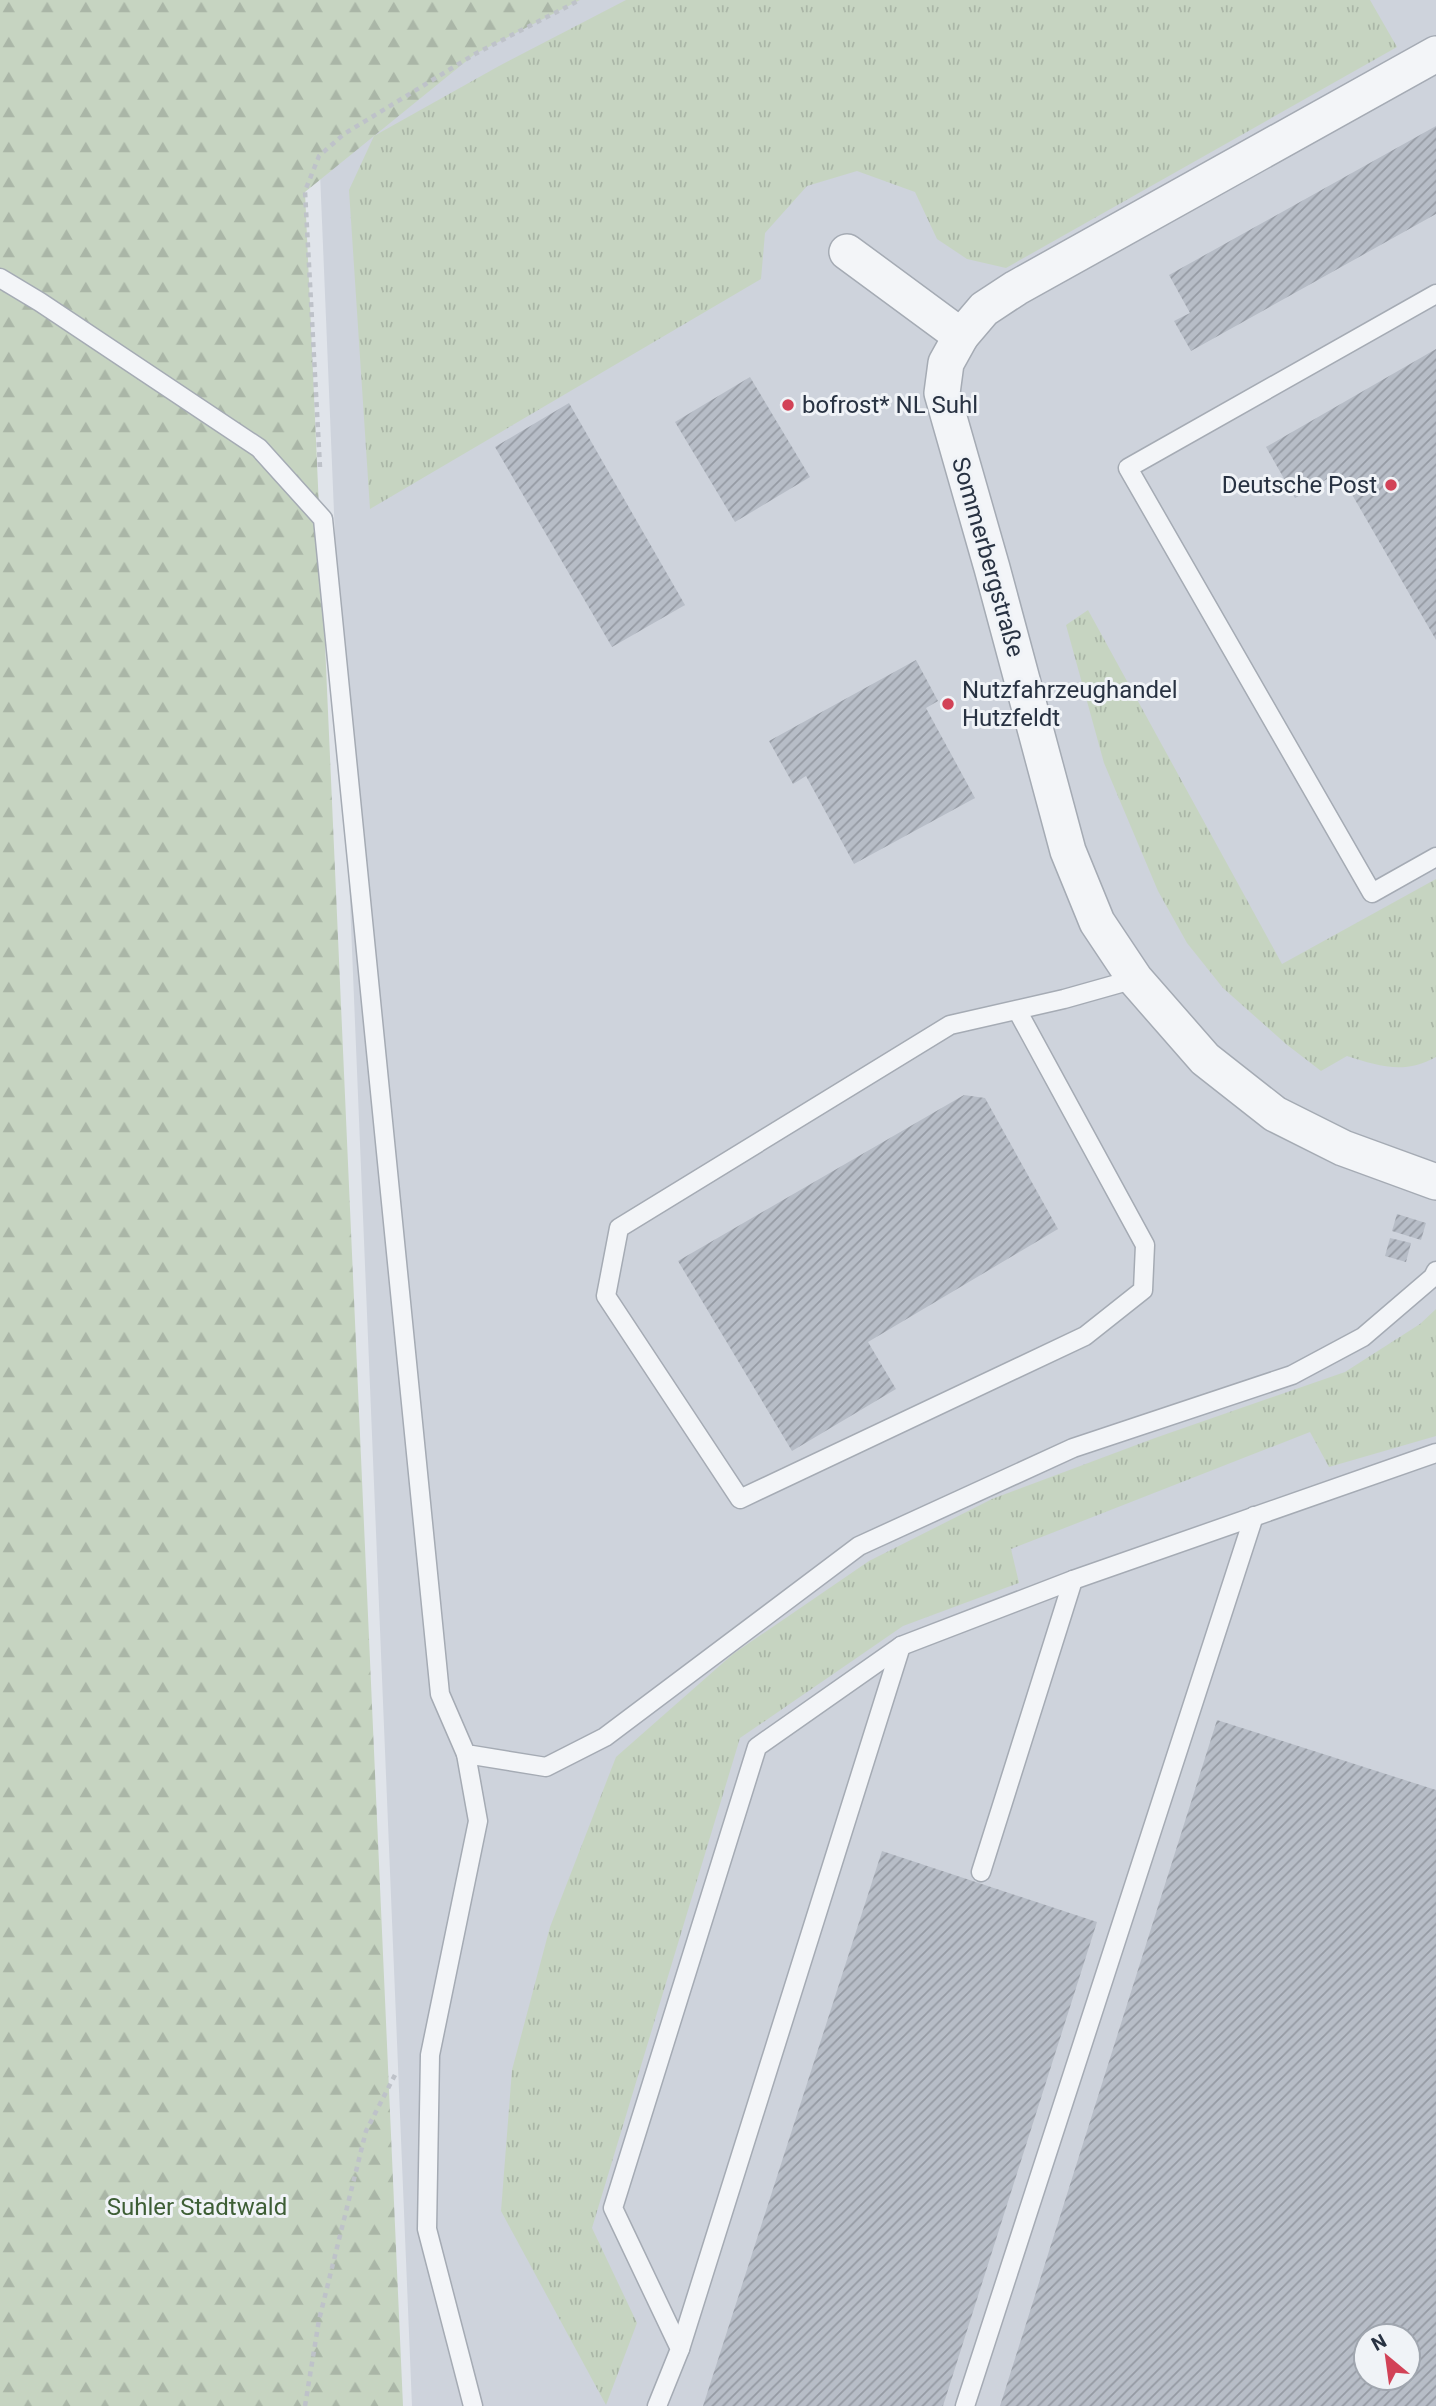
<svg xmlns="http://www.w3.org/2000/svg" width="1436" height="2406" font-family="Roboto,sans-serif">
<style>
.built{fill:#ced3dc;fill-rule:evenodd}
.grass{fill:url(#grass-tufts)}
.forest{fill:url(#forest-firs)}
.building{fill:url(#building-hatch);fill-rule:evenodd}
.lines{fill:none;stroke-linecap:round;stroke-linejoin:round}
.lane-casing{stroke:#a5abb4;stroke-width:21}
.street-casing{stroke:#a5abb4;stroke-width:38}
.path{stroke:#bec2c9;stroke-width:4.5;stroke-dasharray:5 5;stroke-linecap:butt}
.lane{stroke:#f3f5f8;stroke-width:18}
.street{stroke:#f3f5f8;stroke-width:35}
.poi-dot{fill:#d24257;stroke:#f0f3f7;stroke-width:2.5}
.labels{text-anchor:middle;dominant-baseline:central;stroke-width:6;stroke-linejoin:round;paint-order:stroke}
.poi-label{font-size:24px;fill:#283242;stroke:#f0f3f7;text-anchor:start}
.street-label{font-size:24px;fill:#283242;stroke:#f0f3f7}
.park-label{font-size:24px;fill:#3d5e35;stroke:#f0f3f7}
</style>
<defs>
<pattern id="grass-tufts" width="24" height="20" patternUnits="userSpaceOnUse" patternTransform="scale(1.75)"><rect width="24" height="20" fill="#c6d4c1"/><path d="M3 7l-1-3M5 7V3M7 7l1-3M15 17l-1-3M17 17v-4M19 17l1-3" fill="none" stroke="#aab6a7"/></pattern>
<pattern id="forest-firs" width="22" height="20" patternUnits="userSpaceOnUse" patternTransform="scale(1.75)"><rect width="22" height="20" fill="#c6d4c1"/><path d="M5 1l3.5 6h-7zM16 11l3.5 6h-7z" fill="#aab6a7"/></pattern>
<pattern id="building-hatch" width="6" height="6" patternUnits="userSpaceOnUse" patternTransform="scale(1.75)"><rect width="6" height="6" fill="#b7bdc7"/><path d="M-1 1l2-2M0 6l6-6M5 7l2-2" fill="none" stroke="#959aa3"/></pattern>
</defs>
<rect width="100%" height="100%" fill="#e0e4ea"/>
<path class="built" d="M 497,0 L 1436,0 L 1436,2406 L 412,2406 L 317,100 ZM 1366,2336 L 1408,2336 L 1408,2378 L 1366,2378 Z"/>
<g class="grass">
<polygon points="626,0 1370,0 1397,47 1006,268 967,259 937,239 915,192 857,171 807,186 765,233 761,279 370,509 349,190 374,136 499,66"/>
<path d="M 1088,610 L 1282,964 L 1436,879 L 1436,1057 C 1404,1075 1379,1066 1347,1056 L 1321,1071 L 1286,1044 L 1223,988 L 1187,943 L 1158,891 L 1104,763 L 1066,625 Z"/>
<polygon points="1436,1309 1436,1436 1329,1467 1310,1432 1011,1549 1019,1583 903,1626 740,1738 592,2228 637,2323 606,2405 501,2211 512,2070 550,1927 616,1757 733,1654 869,1561 992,1499 1155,1438 1345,1372 1420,1324"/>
</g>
<polygon class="forest" points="0,0 580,0 475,54 305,192 403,2406 0,2406"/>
<g class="building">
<polygon points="1436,126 1436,214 1191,351 1174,321 1190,313 1169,275"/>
<polygon points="1436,349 1436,640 1339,472 1295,498 1266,447"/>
<polygon points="750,377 810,477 735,522 675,422"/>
<polygon points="569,403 685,605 612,647 495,447"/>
<polygon points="916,660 938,701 926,708 975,798 854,864 806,776 793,784 769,741"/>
<polygon points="964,1095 985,1098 1058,1229 868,1342 896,1389 792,1451 678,1261"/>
<polygon points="1397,1214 1426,1223 1421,1240 1392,1231"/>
<polygon points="1390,1238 1411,1243 1406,1262 1385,1256"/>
<path d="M 1217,1720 L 1436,1790 L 1436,2406 L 1000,2406 ZM 1366,2336 L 1408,2336 L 1408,2378 L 1366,2378 Z"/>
<polygon points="882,1851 1097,1922 943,2406 703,2406"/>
</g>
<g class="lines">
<g class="lane-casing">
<g id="lane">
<polyline points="0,278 40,302 259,448 323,519 440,1694 466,1754 546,1767 605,1737 859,1546 1073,1448 1292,1375 1363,1337 1433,1277 1436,1271"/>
<polyline points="1436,294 1128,468 1372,893 1436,857"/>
<polyline points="1017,1010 1145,1245 1143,1290 1085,1336 740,1499 606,1296 619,1228 950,1025 1064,999 1135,979"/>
<polyline points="466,1754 478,1821 430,2055 427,2229 473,2406"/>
<polyline points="981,1872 1073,1580"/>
<polyline points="680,2349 901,1646"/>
<polyline points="657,2406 680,2349 613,2208 757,1747 901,1646 1073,1580 1436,1453"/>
<polyline points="965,2406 1254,1516"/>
</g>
</g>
<g class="street-casing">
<g id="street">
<polyline points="1436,54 1016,288 984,309 961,336 946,363 942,393 992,568 1068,851 1097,922 1135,979 1205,1059 1275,1114 1343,1148 1436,1182"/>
<polyline points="847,252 961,336"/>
</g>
</g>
<g class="path">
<polyline points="320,467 305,191 319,156 344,134 475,54 580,0"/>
<polyline points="305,2406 319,2320 366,2131 397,2071"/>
</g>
<use href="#lane" class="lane"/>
<use href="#street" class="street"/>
</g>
<g class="poi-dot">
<circle cx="788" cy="405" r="7"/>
<circle cx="1391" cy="485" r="7"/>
<circle cx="948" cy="704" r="7"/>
</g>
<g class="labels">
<g class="poi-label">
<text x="802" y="405">bofrost* NL Suhl</text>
<text x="1377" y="485" text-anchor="end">Deutsche Post</text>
<text x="962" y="690">Nutzfahrzeughandel<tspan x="962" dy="28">Hutzfeldt</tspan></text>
</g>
<g class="street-label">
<text transform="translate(988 557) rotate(74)">Sommerbergstraße</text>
</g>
<g class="park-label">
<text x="197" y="2207">Suhler Stadtwald</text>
</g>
</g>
<g transform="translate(1387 2357) rotate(331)"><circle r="33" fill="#f0f3f7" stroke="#a0a6af" stroke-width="2"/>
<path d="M0-5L12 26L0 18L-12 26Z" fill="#d24257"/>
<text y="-10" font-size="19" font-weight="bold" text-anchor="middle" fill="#283242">N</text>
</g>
</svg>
